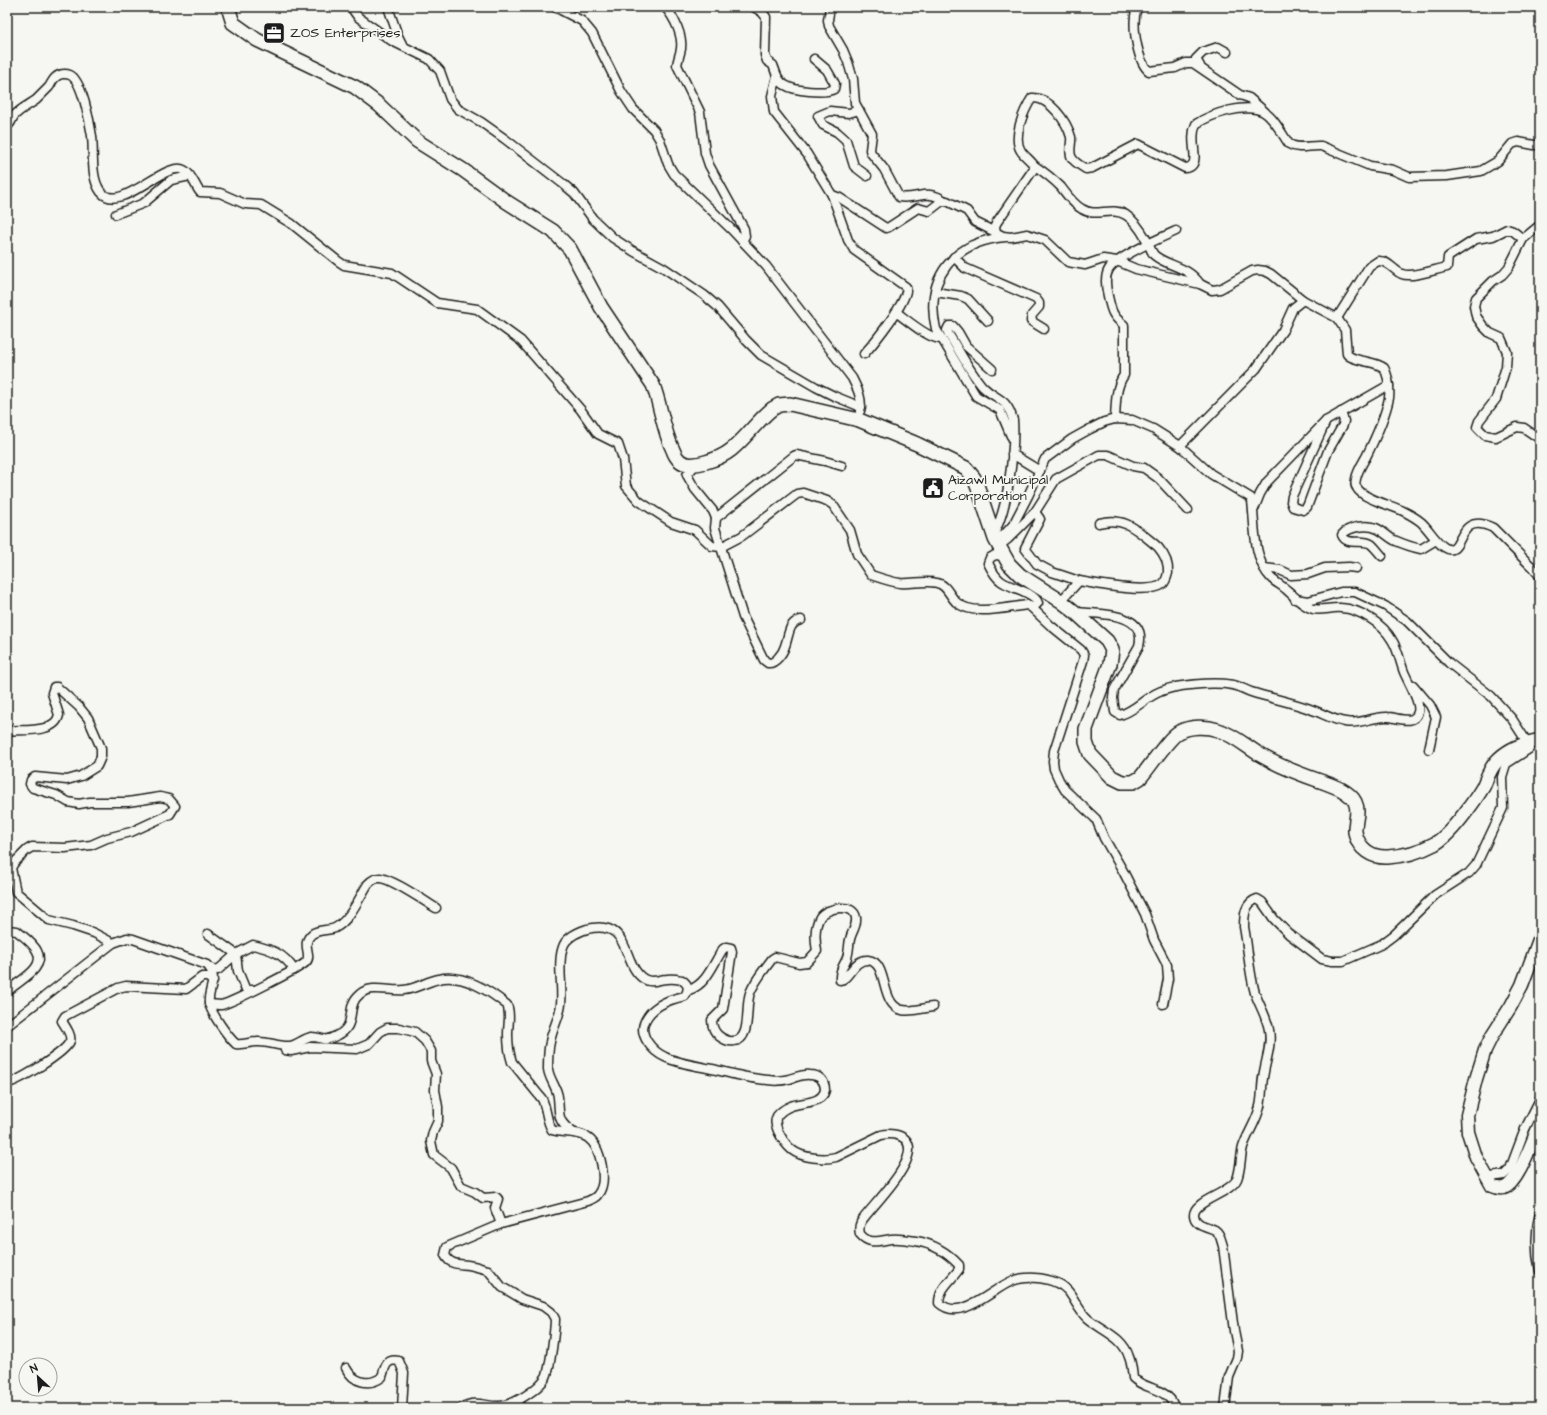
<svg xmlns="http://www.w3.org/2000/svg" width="1547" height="1415" font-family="'Architects Daughter',sans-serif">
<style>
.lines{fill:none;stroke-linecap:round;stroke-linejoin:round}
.minor-casing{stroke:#1c1c1c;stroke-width:11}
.primary-casing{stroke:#1c1c1c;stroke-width:15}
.trunk-casing{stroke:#1c1c1c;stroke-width:16}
.minor{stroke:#f6f6f2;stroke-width:8}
.primary{stroke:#f6f6f2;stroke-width:12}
.trunk{stroke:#f6f6f2;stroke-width:13}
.labels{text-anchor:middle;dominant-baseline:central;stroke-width:4;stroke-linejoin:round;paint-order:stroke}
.poi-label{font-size:14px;fill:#1c1c1c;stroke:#f6f6f2;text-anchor:start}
</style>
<rect width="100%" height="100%" fill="#f6f6f2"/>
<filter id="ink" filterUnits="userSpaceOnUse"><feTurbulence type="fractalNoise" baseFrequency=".025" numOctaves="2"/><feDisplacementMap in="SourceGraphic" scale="8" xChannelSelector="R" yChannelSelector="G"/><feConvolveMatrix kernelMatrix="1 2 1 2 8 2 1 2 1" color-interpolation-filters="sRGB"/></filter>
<g filter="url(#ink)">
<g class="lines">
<g class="minor-casing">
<g id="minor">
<polyline points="351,7 358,17 392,41 429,59 440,71 450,99 458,109 481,122 505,139 562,183 574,193 593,219 613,238 633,251 664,268 704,295 718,307 746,340 761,355 816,387 834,396 861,407"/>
<polyline points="388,7 398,36 403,46"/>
<path d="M 555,7 L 582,21 L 592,33 L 621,91 L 633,109 L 654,130 L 660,140 L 668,164 L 674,174 L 731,229 L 766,266 L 852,378 C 857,388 863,399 860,411"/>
<path d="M 665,7 C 674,17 683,35 681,49 C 680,54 678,59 677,65 L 700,112 L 705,153 L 709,165 L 744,229 L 745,236 L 742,241"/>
<path d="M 754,7 L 762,12 L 766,17 L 765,55 L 767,61 L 773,65 L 777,76 L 772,96 L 774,112 L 807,154 L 832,195 L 840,198 L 886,228 L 889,227 L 918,208 L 929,211 L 942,201 L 947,201 L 967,211 L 975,222 L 1003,236 L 1011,237 L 1027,234 L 1045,240 L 1068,262 L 1085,265 L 1103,259 L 1117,261 L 1136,269 L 1200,284 L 1212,290 L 1220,289 L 1252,271 L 1258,270 L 1265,271 L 1271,274 L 1303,300 L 1337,318 L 1345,330 L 1347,354 L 1349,356 C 1358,362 1376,361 1384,368 C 1386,371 1387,376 1388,379 C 1389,386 1390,391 1389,398 C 1385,418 1375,439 1366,457 C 1362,464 1357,472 1356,479 C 1355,483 1355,486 1357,488 C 1363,499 1391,505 1403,511 C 1409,514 1416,518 1421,522 C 1429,529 1435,541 1444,547 C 1465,561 1454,509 1493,528 L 1533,568 L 1540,576"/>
<path d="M 830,7 L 828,20 L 829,26 L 843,50 L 848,62 L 853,79 L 855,103 L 872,134 L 870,150 L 871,153 L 884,169 L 899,197 C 917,200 927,188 945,201"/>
<path d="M 1137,7 C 1137,10 1135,13 1135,16 C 1133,30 1138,63 1149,71 L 1175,68 L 1186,63 L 1193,63 L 1240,95 L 1249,98 L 1265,112"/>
<polyline points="1200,66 1196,59 1203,52 1218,47 1227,52"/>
<path d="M 777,76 C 779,79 781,83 785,85 C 794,91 825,94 834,89 L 835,84 L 827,70 L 814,59"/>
<polyline points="859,110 849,113 830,111 818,116 823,125 837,132 846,140 854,166 867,176"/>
<path d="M 7,126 C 12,123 11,120 14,116 C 20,109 29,105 36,100 C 40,96 45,91 49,87 C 51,84 53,79 56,77 C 59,74 65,73 70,75 C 82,80 90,123 92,136 C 94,153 90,178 101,192 C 120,215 165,160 184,170 C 192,174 195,186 200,192 L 220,193 L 245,204 L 261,205 L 292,224 L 338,261 L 344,265 L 392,273 L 437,303 L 477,309 L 521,341 L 581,410 L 598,434 L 618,444 L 623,459 L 626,486 L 639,501 L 671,522 L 695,530 L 712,546 L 721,547 L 742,536 L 797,494 L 803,493 L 827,501 L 833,505 L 850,530 L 857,554 L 871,575 C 880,578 891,582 900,583 C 912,584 926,580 937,583 C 947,585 949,595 956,602 C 973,617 1007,607 1028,605 L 1031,607 L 1050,625 L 1081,650 L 1084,655 L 1083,661 L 1054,751 L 1053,761 L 1054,769 L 1059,780 L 1065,790 L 1096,819 L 1104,838 L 1123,871 L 1145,914 L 1154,940 L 1167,965 L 1168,979 L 1163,1004"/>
<path d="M 1035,166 C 1044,172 1053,179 1061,187 C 1067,195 1073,204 1082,209 C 1096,218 1111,206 1126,215 C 1135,221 1141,230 1146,239 C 1149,244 1150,250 1154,255 C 1168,267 1187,265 1200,284"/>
<path d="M 832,195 L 848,240 L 854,250 L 906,287 C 910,299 873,344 864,354"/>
<polyline points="116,214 144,203 171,180 190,176"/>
<polyline points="1540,225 1523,239 1509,267 1502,275 1493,281 1476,298 1474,306 1476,316 1483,326 1490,333 1501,338 1507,352 1506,367 1496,399 1479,421 1477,427 1485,435 1496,437 1517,427 1524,428 1540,439"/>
<path d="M 996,233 L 995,226 L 997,222 L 1035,167 C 1032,161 1025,157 1021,151 C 1012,137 1024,110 1032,98 C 1049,96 1067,122 1071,137 C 1072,143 1068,152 1072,158 C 1075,163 1081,166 1086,169 L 1092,168 L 1138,144 L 1185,168 C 1188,168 1191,167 1193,164 C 1198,156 1189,139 1196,124 C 1211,114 1247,102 1264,112 C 1274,118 1282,134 1289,144 C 1299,150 1310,145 1321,146 L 1370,166 L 1393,170 L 1409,177 L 1447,176 L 1481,171 L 1498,161 L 1512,144 L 1518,142 L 1534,145 L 1540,145"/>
<path d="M 1006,237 C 954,241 924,278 936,329 L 976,396 L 1000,410 L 1011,436"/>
<polyline points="954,257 965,268 1036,299 1039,303 1039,307 1032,315 1031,321 1044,329"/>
<polyline points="935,292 961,296 968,299 988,321"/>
<path d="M 896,312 C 907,320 930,340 942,339"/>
<path d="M 1337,318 L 1369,267 L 1378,261 C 1388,260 1394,271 1402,274 C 1411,278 1434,270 1443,268 L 1447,267 L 1448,257 L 1476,239 L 1493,236 L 1507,229 L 1513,231 L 1523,239"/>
<path d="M 992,369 L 966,346 L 958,332 L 953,326 L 949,326 L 947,330 L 949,335 C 959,350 971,374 983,387 C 997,401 1006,396 1013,420 C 1015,450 1008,510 993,535"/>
<path d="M 1115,419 C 1116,405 1115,388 1124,375 L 1124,325 C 1112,316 1111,310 1108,296 C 1106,288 1104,277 1109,269 C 1118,256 1160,238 1176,231"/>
<polyline points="1326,421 1292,496 1291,502 1293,507 1303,510 1307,507 1328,451 1343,425 1344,421 1341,412"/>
<polyline points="1180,446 1256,369 1283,330 1293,308 1303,300"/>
<polyline points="1012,454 1040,471"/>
<polyline points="695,465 687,475 695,489 713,511 716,518"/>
<polyline points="1254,509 1260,494 1267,482 1326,421 1389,385"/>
<polyline points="1035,512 1040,519 1025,548 1037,564 1052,572 1079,581"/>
<path d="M 995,539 L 1005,534 L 1013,525 L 1028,496 L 1045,459 L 1072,439 L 1090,429 L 1104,422 L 1115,419 L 1132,420 L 1153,429 L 1180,446 L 1211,474 L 1251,498 L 1252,501 C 1255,525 1253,560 1271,578 C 1276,583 1283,586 1288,591 C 1296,598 1303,606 1313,609 C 1322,611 1332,607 1341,608 C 1360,609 1383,624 1392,640 C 1398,649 1400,662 1404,672 C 1408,682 1421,702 1418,712 C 1414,726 1397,717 1388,717 C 1373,716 1360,725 1345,722 C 1333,720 1322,713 1310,709 C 1291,702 1270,698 1251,692 C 1245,690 1239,686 1233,685 C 1215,682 1174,684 1157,693 C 1144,699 1134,711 1120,715 L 1115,712 L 1113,698 L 1114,690 L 1139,646 C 1148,611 1097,614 1075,612"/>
<polyline points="999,546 1008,539 1035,512 1056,479 1099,455 1108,455 1133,466 1144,468 1158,478 1188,510"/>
<path d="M 1005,556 L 995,555 L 990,558 L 988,563 C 991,569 995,577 1001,581 C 1010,588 1035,592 1038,603 L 1035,606 L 1031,607"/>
<path d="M 1382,556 C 1378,552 1375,547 1371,544 C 1362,538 1347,547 1342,535 C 1349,526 1368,524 1378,529 C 1384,532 1388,537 1394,540 C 1403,544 1411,547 1421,549 L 1436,540"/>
<polyline points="1264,568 1280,570 1291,575 1308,574 1325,568 1349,567 1356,568"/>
<path d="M 1061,601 L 1079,581 C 1097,584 1149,595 1163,584 C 1166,581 1167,577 1168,573 C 1169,563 1164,554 1158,547 C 1138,531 1126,516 1099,523"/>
<path d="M 801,620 C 788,622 789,636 785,646 C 783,653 775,664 768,663 L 764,660 L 743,617 L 715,528 L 716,518 L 794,456 L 796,455 L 825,461 L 842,466"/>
<polyline points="1413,685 1430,705 1436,717 1429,749"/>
<path d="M 7,731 C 22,729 55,734 59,715 L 52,693 L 54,687 L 57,687 L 79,707 L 88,718 L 101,748 L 101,757 L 97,766 L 81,776 L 67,780 L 35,777 L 31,780 L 30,784 L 33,788 L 56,795 L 68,802 L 79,804 L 90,802 L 128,802 L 160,797 L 169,799 L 175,806 L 170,814 L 131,832 L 107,838 L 91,845 L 65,848 L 32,847 L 27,850 L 14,863 L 11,868 L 16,892 L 49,920 L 73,926 L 94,933 L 113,943"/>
<path d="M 7,930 L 17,931 C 24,937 33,943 37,951 C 47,969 17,981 7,992"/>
<polyline points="208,934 236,954 238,971 245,988 247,990 254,990"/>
<path d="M 210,968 L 218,970 L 236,954 L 253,945 C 270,949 284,953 294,970"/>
<path d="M 689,990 C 707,984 713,964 723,949 L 726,947 L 731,948 L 732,952 L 723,1009 L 712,1020 C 712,1027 714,1032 719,1036 C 723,1039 729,1042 734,1041 C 752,1040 745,1005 750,993 C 755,980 764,970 772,959 L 775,957 L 799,963 L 807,962 L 817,951 C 815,940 814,927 820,917 C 826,908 854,902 856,918 C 857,925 853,930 851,936 C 848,943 850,952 846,960 C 843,967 839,971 840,980 C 849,980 853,959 868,960 C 889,962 879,1004 902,1010 C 912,1012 923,1008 933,1007"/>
<path d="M 209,1004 C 213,1004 217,1005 221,1005 C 231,1003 299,969 306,962 C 313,955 300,944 312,934 C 319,929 328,931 335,928 C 350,920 359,898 368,884 C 371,881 374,878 379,878 C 389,877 426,902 436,908"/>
<path d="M 7,1026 L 113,943 L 127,938 L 133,939 L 207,965 C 220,978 207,989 209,1003 C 211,1013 228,1037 236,1044 C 243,1045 250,1042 257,1042 C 268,1041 278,1047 290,1046 C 297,1045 304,1038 312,1037 C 323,1037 322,1043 336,1036 C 359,1026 344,1007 360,994 C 371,984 391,992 404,990 C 416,989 427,981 439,979 C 462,973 490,991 507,1005 C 511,1014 508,1024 508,1034 C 508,1043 509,1053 512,1062 L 542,1099 C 547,1109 546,1121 552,1130 C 564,1134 578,1130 588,1138 C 601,1147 608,1182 598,1194 C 596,1198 592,1199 588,1201 L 501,1224 L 447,1247 L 445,1255 C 451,1267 462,1263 473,1266 C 478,1267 483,1269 488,1270 L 502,1287 L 522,1299 L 543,1306 L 551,1312 L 555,1319 C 555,1328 550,1370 546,1377 C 539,1389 514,1405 500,1406 C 485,1407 476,1399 461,1408"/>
<polyline points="285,1050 291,1051 310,1047 357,1049 369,1044 380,1032 387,1028 399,1028 415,1032 425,1041 431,1051 431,1061 436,1074 435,1090 438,1107 438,1121 433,1132 431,1141 434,1155 451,1168 461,1186 475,1192 483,1198 496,1197 498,1199 495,1208 501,1224"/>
<path d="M 7,1083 C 18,1082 66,1052 70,1041 C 72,1035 65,1026 62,1021 L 65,1016 L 118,988 L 126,986 L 186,989 L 202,977 L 207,977 L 213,981"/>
<path d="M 574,1133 C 556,1121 560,1116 558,1097 C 557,1087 549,1079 548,1069 C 548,1060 548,1050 550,1042 C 552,1029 560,1017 561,1004 C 563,986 557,963 563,947 C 566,937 578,932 587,929 C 632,918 621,965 644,979 C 652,984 659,979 667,979 C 673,978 677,979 682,980 C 689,985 689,989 685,996 C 670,999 652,1006 645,1021 C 638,1035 652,1051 665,1057 C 677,1063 697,1066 712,1069 C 730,1073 749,1079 768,1080 C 775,1081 782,1081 789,1079 C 797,1077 802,1074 810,1075 C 814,1075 818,1076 821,1079 C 824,1082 825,1085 825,1090 C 822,1104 802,1102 791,1106 C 786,1108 780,1112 777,1116 C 774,1121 776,1126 778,1131 C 781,1137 786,1145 792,1150 C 802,1158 824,1160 836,1157 L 881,1135 C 889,1133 899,1134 905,1139 C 924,1158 871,1206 861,1222 C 859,1226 859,1230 860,1234 C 869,1245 879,1241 891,1239 C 899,1238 909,1240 916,1241 C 934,1244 947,1252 959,1265 L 959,1269 C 951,1281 939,1288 939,1303 C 961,1323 992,1289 1012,1281 C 1025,1276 1044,1277 1057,1283 C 1073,1289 1075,1308 1088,1319 C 1103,1331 1123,1337 1129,1357 C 1132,1364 1132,1371 1133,1378 C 1143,1388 1161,1388 1170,1399 C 1172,1401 1173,1405 1175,1408"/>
<polyline points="1488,1182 1491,1177 1504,1175 1510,1169 1525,1129 1540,1099"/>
<path d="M 1540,1211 C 1535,1232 1535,1250 1540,1271"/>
<path d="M 346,1368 C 353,1382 369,1387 382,1377 C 385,1367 386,1358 399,1361 L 404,1373 L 402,1408"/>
<path d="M 1225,1408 L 1229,1377 L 1237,1358 L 1238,1351 L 1234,1331 L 1223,1246 C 1221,1241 1221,1234 1215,1230 C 1208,1226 1195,1226 1194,1215 C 1194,1200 1230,1194 1237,1179 C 1241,1169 1240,1158 1243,1147 C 1247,1135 1254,1125 1258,1113 C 1263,1101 1261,1090 1263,1078 C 1265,1062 1272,1046 1269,1030 C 1267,1017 1259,1005 1255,993 C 1249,972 1248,948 1244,927 C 1244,915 1245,903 1257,899 L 1262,902 L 1274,919 L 1289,934 L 1322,959 L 1332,961 L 1343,961 L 1382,944 L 1394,935 L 1435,895 L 1469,873 L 1476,865 L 1503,808 L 1502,777 L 1506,764 L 1529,749 L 1527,742 L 1512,719 L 1491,696 L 1449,663 L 1407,621 L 1385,606 L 1355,592 L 1341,592 L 1308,601 L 1295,599"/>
</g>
</g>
<g class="primary-casing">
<path id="primary" d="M 1540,937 L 1522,985 L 1511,1006 L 1492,1036 L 1485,1050 L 1476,1079 L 1467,1115 L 1468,1132 L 1476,1157 L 1492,1186 C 1496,1188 1499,1189 1504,1188 C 1519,1183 1533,1138 1540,1124"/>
</g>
<g class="trunk-casing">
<path id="trunk" d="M 228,7 L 233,23 L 257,40 L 355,87 L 379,105 L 417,141 L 463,170 L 507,202 L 553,231 L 570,249 L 601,307 L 653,385 C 661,406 663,430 673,450 C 674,453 677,458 679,460 C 690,471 721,458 731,450 C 746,438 757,421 772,409 L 779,405 L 790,404 L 859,420 L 917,444 L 966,468 L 974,478 L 978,488 L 995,539 L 1009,564 L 1020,575 L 1061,601 L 1075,612 L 1107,641 L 1112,650 L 1110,664 L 1086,729 L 1086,742 L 1090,754 L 1112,777 L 1122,782 L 1133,782 L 1140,778 C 1150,767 1168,738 1179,732 C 1190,726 1206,726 1218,730 C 1234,735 1247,747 1262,756 C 1281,767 1302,775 1323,782 C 1334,786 1349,791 1355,802 C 1360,812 1354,823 1355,832 C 1358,849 1372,858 1388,857 C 1403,856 1421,851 1434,844 C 1449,837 1474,802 1483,787 C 1487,778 1490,768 1497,761 C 1508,749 1525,743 1540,740"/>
</g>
<use href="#minor" class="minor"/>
<use href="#primary" class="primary"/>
<use href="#trunk" class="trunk"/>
</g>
</g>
<defs>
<g id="office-square" transform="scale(1.15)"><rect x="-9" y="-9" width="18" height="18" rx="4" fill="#1c1c1c" stroke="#f6f6f2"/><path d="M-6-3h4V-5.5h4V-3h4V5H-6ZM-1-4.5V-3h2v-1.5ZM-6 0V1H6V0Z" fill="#fff"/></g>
<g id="civic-square" transform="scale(1.15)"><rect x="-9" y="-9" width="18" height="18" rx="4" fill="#1c1c1c" stroke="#f6f6f2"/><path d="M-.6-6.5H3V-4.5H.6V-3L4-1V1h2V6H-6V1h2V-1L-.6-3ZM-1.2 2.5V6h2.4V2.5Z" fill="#fff"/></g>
</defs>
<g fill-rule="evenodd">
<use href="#office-square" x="274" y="33"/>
<use href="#civic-square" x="933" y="488"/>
</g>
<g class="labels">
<g class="poi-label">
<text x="290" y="33">ZOS Enterprises</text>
<text x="948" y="480">Aizawl Municipal<tspan x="948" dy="16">Corporation</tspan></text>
</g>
</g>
<rect width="1547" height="1415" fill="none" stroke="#f6f6f2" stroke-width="24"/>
<rect x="12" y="12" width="1523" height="1391" fill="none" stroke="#1c1c1c" stroke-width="1.5" filter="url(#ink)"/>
<g transform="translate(38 1377) rotate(334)"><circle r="19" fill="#f6f6f2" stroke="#9f9f9c"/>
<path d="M0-3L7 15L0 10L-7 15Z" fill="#1c1c1c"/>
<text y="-6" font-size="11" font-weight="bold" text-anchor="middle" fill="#1c1c1c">N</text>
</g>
</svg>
